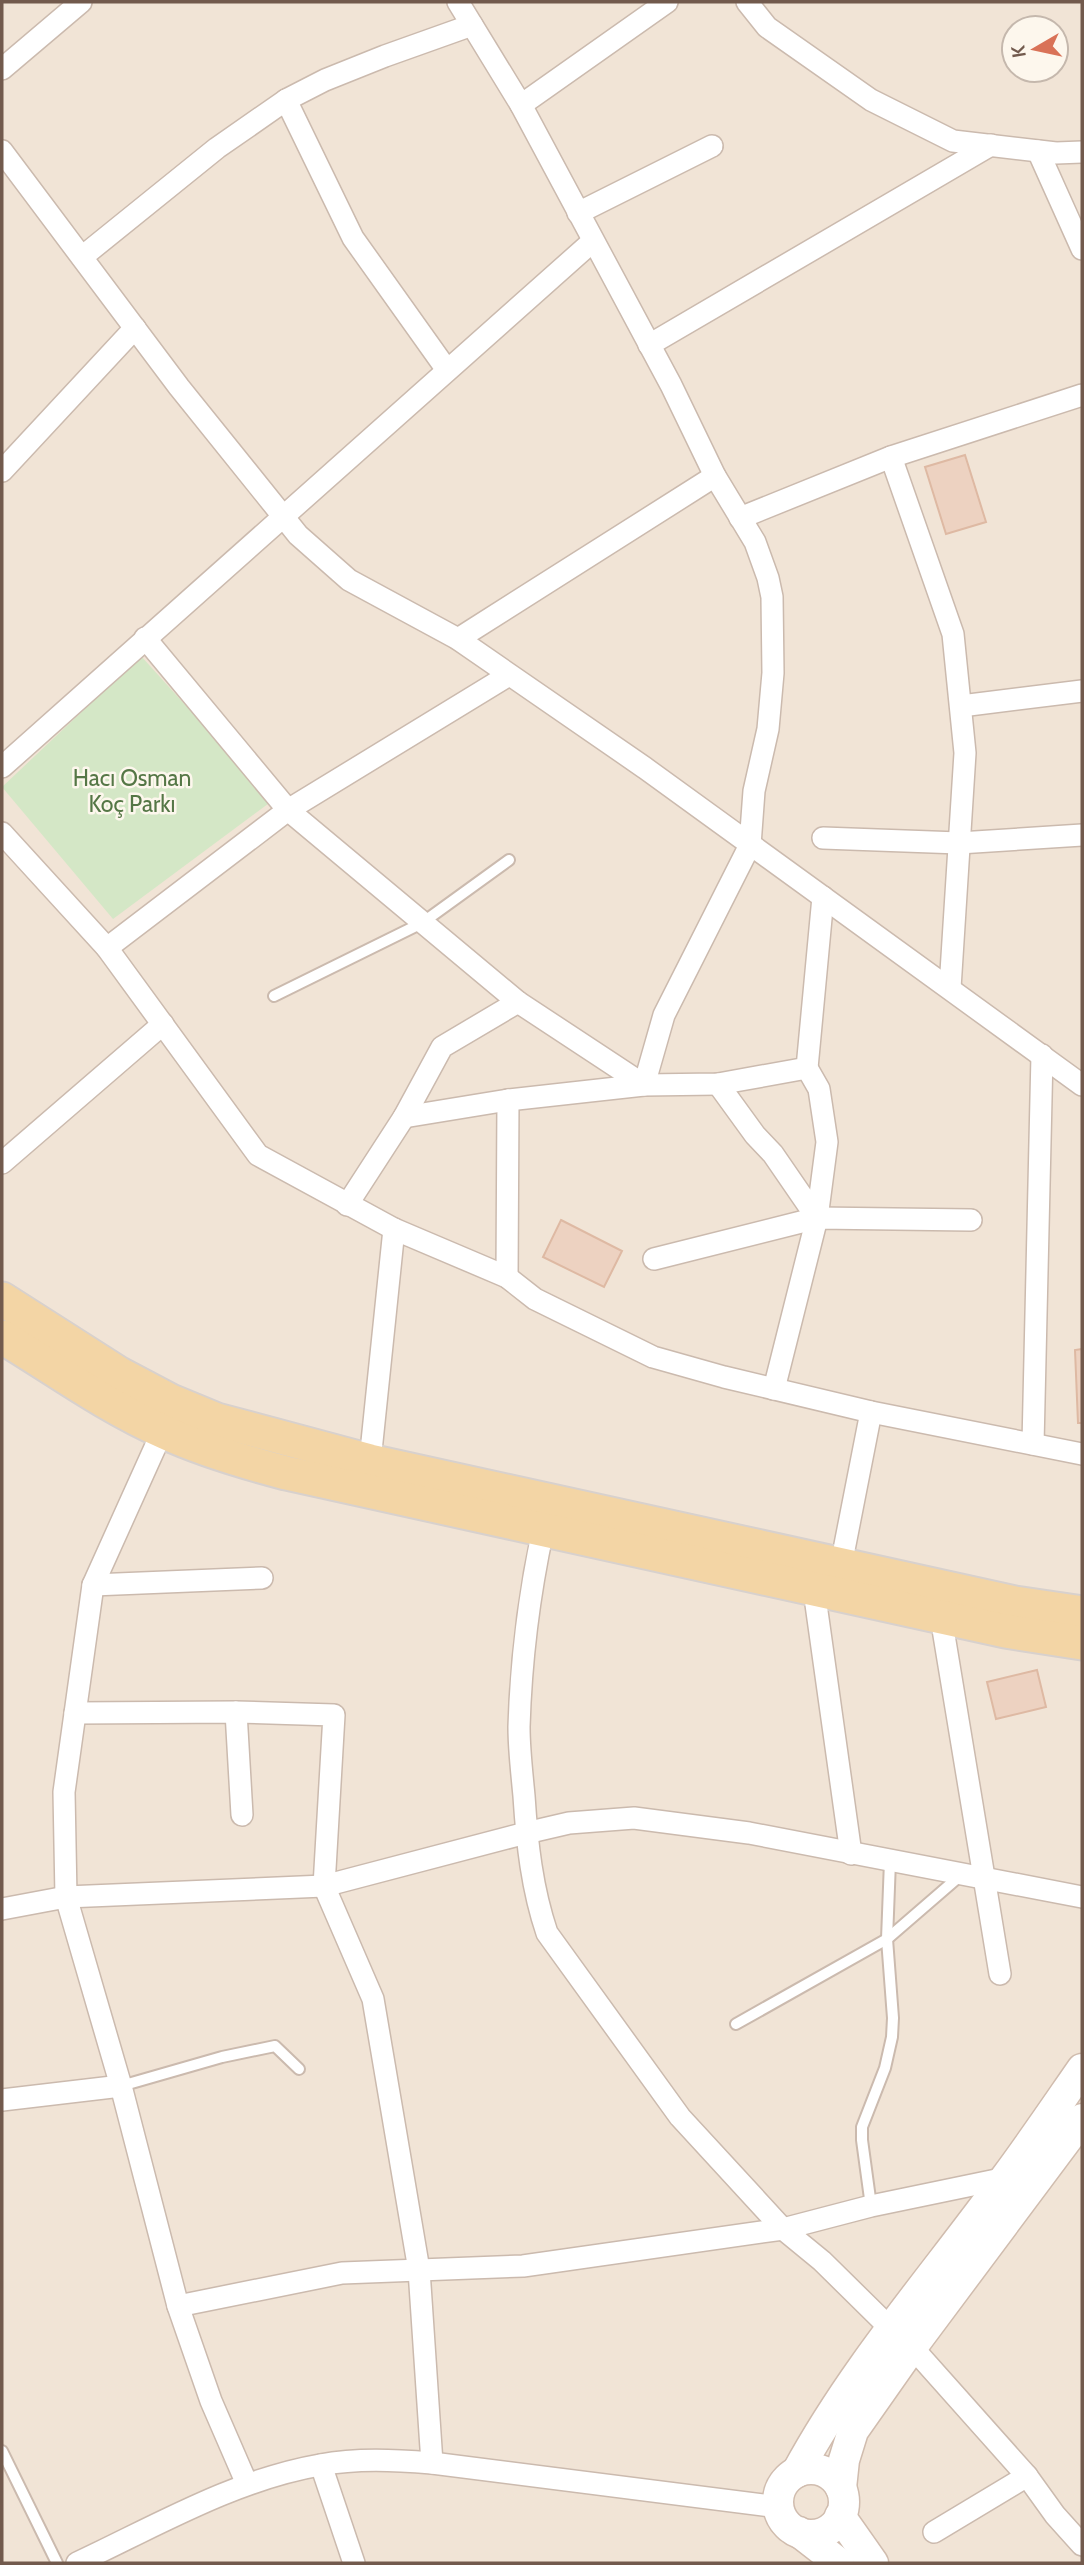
<svg xmlns="http://www.w3.org/2000/svg" width="1084" height="2565" font-family="Cabin,sans-serif">
<style>
.residential{fill:#f1e4d6;fill-rule:evenodd}
.green{fill:#d4e7c6}
.building{fill:#edd2c1;stroke:#deb9a3;stroke-width:2}
.lines{fill:none;stroke-linecap:round;stroke-linejoin:round}
.lane-casing{stroke:#cbbaae;stroke-width:14}
.street-casing{stroke:#cbbaae;stroke-width:24}
.secondary-casing{stroke:#d0bcae;stroke-width:33}
.primary-casing{stroke:#d8d1cd;stroke-width:37}
.lane{stroke:#fff;stroke-width:10}
.street{stroke:#fff;stroke-width:21}
.secondary{stroke:#fff;stroke-width:30}
.primary{stroke:#f3d5a5;stroke-width:33}
.labels{text-anchor:middle;dominant-baseline:central;stroke-width:5;stroke-linejoin:round;paint-order:stroke}
.park-label{font-size:23px;fill:#557746;stroke:#fdf7ed}
</style>
<rect width="100%" height="100%" fill="#faf2e7"/>
<path class="residential" d="M 2,2 L 1082,2 L 1082,2563 L 2,2563 ZM 1014,28 L 1056,28 L 1056,70 L 1014,70 Z"/>
<polygon class="green" points="141,656 272,801 113,919 2,787"/>
<g class="building">
<polygon points="965,455 986,522 946,534 925,467"/>
<polygon points="561,1220 622,1251 604,1287 543,1257"/>
<polygon points="1082,1349 1082,1423 1078,1423 1075,1350"/>
<polygon points="1037,1670 1046,1707 996,1719 987,1682"/>
</g>
<g class="lines">
<g class="lane-casing">
<g id="lane">
<polyline points="274,996 422,923 509,860"/>
<polyline points="736,2024 887,1939 961,1875"/>
<polyline points="121,2086 222,2057 275,2046 299,2069"/>
<polyline points="871,2206 862,2140 862,2127 885,2068 892,2037 893,2018 887,1939 890,1861"/>
<polyline points="2,2451 57,2563"/>
</g>
</g>
<g class="street-casing">
<g id="street">
<polyline points="747,2 767,27 871,100 953,141 1056,153 1082,152"/>
<polyline points="2,69 81,2"/>
<polyline points="286,100 353,238 447,370"/>
<polyline points="521,105 667,2"/>
<polyline points="2,151 179,387 282,515 298,535 349,580 458,639 645,768 1082,1085"/>
<polyline points="1038,151 1082,249"/>
<polyline points="578,213 712,146"/>
<polyline points="82,257 217,148 286,100 325,80 385,56 472,25"/>
<polyline points="649,345 991,145"/>
<polyline points="891,457 953,634 965,753 950,988"/>
<polyline points="2,471 135,328"/>
<polyline points="740,518 891,457 1082,395"/>
<polyline points="145,638 288,810 518,1002 644,1085 718,1084 807,1068 823,897"/>
<polyline points="458,639 715,476"/>
<polyline points="961,706 1082,691"/>
<polyline points="2,767 593,241"/>
<polyline points="2,833 107,948 258,1155 394,1229 507,1277 535,1299 653,1357 724,1377 871,1412 1082,1454"/>
<polyline points="823,838 959,843 1082,835"/>
<polyline points="107,948 288,810 509,675"/>
<polyline points="718,1084 755,1135 773,1154 817,1218"/>
<polyline points="404,1117 508,1100 644,1085 664,1015 750,845 754,791 768,729 773,673 772,597 768,578 755,542 715,476 671,385 521,105 458,2"/>
<polyline points="2,1163 163,1024"/>
<polyline points="347,1205 404,1117 442,1047 518,1002"/>
<polyline points="654,1259 817,1218 971,1220"/>
<polyline points="507,1277 508,1100"/>
<polyline points="774,1389 817,1218 827,1142 819,1089 807,1068"/>
<polyline points="162,1432 93,1585 64,1792 66,1897 121,2086 178,2306 211,2401 247,2484"/>
<polyline points="1033,1444 1042,1055"/>
<polyline points="370,1461 394,1229"/>
<path d="M 543,1530 C 529,1595 521,1660 519,1727 C 519,1750 522,1774 524,1796 C 527,1843 532,1889 547,1933 L 680,2117 L 783,2229 L 822,2261 L 890,2328"/>
<polyline points="841,1565 871,1412"/>
<polyline points="93,1585 262,1578"/>
<polyline points="814,1590 851,1854"/>
<polyline points="941,1617 1000,1974"/>
<polyline points="236,1712 242,1815"/>
<polyline points="75,1713 236,1712 334,1715 324,1886 373,1999 419,2270 432,2463"/>
<polyline points="2,1909 66,1897 324,1886 526,1833 569,1823 634,1818 749,1833 1082,1897"/>
<polyline points="2,2100 121,2086"/>
<polyline points="178,2306 342,2273 523,2266 783,2229 871,2206 1006,2178"/>
<polyline points="912,2347 1027,2476 1055,2515 1082,2545"/>
<polyline points="321,2465 354,2563"/>
<polyline points="934,2532 1027,2476"/>
<path d="M 77,2563 C 156,2526 234,2480 320,2465 C 357,2458 395,2460 432,2463 L 779,2507"/>
</g>
</g>
<g class="secondary-casing">
<g id="secondary">
<circle cx="811" cy="2502" r="33"/>
<path d="M 797,2472 C 855,2365 935,2275 1006,2177 C 1032,2142 1057,2105 1082,2069"/>
<polyline points="841,2488 844,2460 853,2431 912,2347 1082,2119"/>
<polyline points="840,2516 873,2563"/>
<polyline points="799,2532 839,2563"/>
</g>
</g>
<g class="primary-casing">
<g id="primary">
<polyline points="2,1299 118,1373 171,1401 217,1420 370,1461 1015,1603 1082,1613"/>
<path d="M 2,1337 C 55,1369 107,1407 164,1432 C 203,1450 244,1462 286,1473 L 1005,1631 L 1082,1643"/>
</g>
</g>
<use href="#lane" class="lane"/>
<use href="#street" class="street"/>
<use href="#secondary" class="secondary"/>
<use href="#primary" class="primary"/>
</g>
<g class="labels">
<g class="park-label">
<text x="132" y="778">Hacı Osman<tspan x="132" dy="26">Koç Parkı</tspan></text>
</g>
</g>
<rect width="1084" height="2565" fill="none" stroke="#725a4d" stroke-width="7"/>
<g transform="translate(1035 49) rotate(261)"><circle r="33" fill="#fdf7ed" stroke="#c5b8ad" stroke-width="2"/>
<path d="M0-5L12 26L0 18L-12 26Z" fill="#d97257"/>
<text y="-10" font-size="19" font-weight="bold" text-anchor="middle" fill="#725a4d">K</text>
</g>
</svg>
